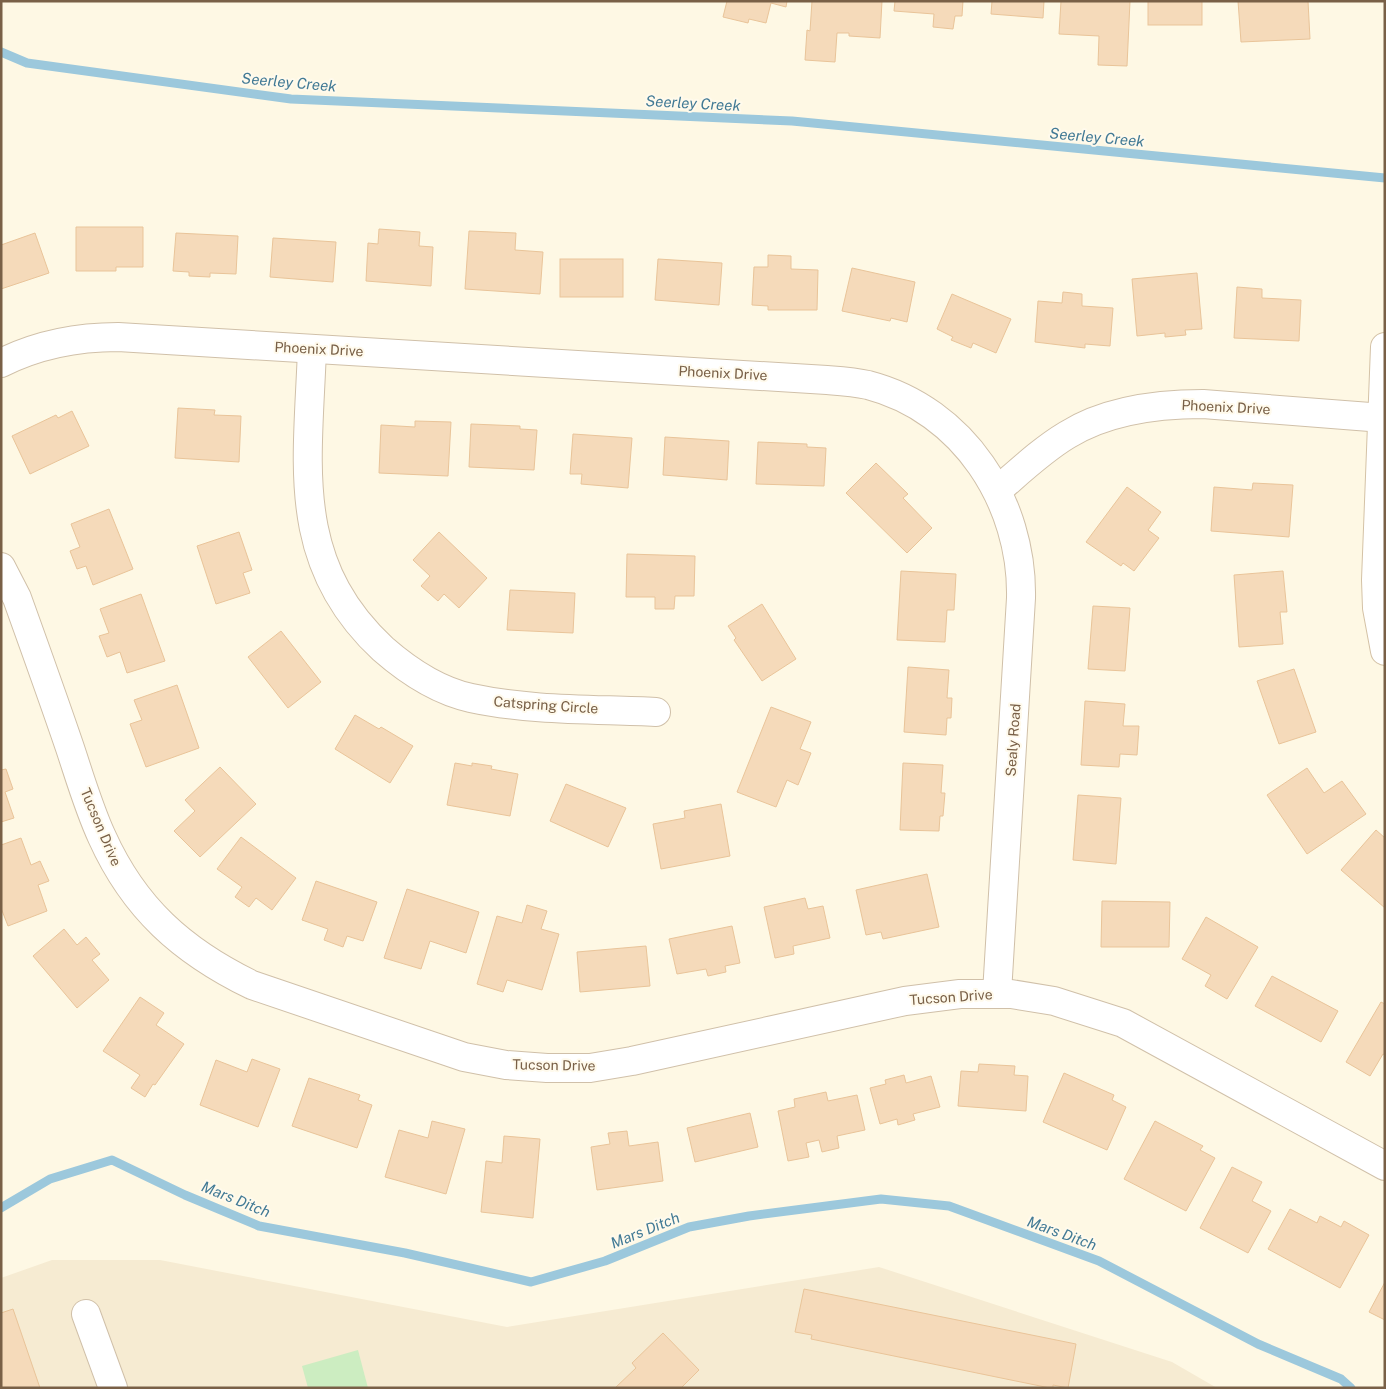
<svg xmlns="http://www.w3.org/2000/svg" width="1386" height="1389" font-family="'Public Sans',sans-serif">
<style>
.residential{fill:#f6ebd2}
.green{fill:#ccedc1}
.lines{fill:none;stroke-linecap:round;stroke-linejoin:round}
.stream{stroke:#9cc8dc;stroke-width:9}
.building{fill:#f5daba;stroke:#e9c499}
.street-casing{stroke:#d0c0a9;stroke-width:30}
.secondary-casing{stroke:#d4c2a6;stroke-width:30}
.street{stroke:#fff;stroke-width:28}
.secondary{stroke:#fff;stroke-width:28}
.labels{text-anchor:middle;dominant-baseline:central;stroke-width:4;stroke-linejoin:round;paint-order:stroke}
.street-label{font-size:14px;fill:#796047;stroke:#fffaec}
.water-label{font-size:15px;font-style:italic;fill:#427a95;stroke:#fffaec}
</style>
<rect width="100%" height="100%" fill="#fef8e4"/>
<polygon class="residential" points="52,1260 160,1260 507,1327 879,1267 1172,1362 1217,1388 1,1388 1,1278"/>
<polygon class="green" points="358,1350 368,1388 308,1388 302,1366"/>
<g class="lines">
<g class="stream">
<polyline points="1,52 27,63 291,99 792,121 1385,178"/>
<polyline points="1,1208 50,1179 112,1160 185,1195 259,1226 405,1253 531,1282 605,1261 689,1227 749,1216 881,1199 949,1206 1099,1261 1258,1344 1341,1379 1351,1388"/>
</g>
</g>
<g class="building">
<polygon points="727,1 787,1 786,7 771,3 766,23 749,19 748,23 723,17"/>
<polygon points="812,1 882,1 880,38 849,36 849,33 837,33 835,62 805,60 807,30 810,31"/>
<polygon points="895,1 963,1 962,16 955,16 953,29 933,27 934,14 894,11"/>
<polygon points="992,1 1044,1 1043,18 991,14"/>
<polygon points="1061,1 1130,1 1127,66 1098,65 1099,36 1059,34"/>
<rect x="1148" y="1" width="54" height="24"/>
<polygon points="1238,1 1308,1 1310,39 1241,42"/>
<polygon points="76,227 143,227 143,267 116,267 116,271 76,271"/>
<polygon points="379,229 420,232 419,246 433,247 431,286 366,281 368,243 378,244"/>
<polygon points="469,231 516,233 515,250 543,252 540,294 465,289"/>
<polygon points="35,233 49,273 1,289 1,245"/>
<polygon points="176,233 238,236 236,274 210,273 210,277 189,276 189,272 173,271"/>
<polygon points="273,238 336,242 333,282 270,277"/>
<polygon points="768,255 791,256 791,269 818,270 817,310 768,310 768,306 752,305 754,267 768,267"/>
<rect x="560" y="259" width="63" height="38"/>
<polygon points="658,259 722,263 719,305 655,300"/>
<polygon points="852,268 915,282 907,322 891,318 890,321 842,311"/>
<polygon points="1197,273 1202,329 1185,330 1186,335 1165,337 1165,333 1137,336 1132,279"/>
<polygon points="1237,287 1262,289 1262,298 1301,300 1299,341 1234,338"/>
<polygon points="1063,292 1082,294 1082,306 1113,308 1110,346 1085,344 1085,348 1035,342 1038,301 1062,303"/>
<polygon points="952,294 1011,319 996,353 973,343 971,348 951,340 953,337 937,329"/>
<polygon points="178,408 215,410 214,415 241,416 239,462 175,458"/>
<polygon points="72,411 89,446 30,474 12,436 56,415 58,418"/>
<polygon points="415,421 451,422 448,476 379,473 381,425 415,427"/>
<polygon points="471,424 520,426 520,429 537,430 534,470 469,467"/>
<polygon points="573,434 632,438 628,488 581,484 582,474 570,474"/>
<polygon points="665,437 729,441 727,480 663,475"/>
<polygon points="758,442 807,444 807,447 826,448 824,486 756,484"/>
<polygon points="876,463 908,494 903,498 932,528 907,553 846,493"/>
<polygon points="1253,483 1293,485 1289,537 1211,531 1214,487 1252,490"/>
<polygon points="1127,487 1161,512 1148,530 1159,538 1134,571 1123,563 1121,566 1086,542"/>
<polygon points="109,509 133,569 93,585 86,566 77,569 70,551 80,547 71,524"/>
<polygon points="239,532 252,570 243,573 250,593 216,604 197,546"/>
<polygon points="439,532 487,578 459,608 444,594 438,601 421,586 430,576 413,560"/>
<polygon points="627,554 695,556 694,596 675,596 674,609 655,609 655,597 626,597"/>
<polygon points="901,571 956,574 954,610 947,610 945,642 897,640"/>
<polygon points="1283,571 1287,612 1280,612 1283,644 1239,647 1234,575"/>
<polygon points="510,590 575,593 573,633 507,630"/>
<polygon points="141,594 165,661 127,673 120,652 107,657 99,636 109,633 100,609"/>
<polygon points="762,604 796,659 762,681 734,640 736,638 728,626"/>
<polygon points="1093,606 1130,608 1125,671 1088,669"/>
<polygon points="281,631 321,682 288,708 248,657"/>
<polygon points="908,667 949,670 947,698 952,698 951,718 947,718 946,735 904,732"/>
<polygon points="1294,669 1316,732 1279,744 1257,681"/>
<polygon points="177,685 199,748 146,767 130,724 142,720 134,700"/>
<polygon points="1085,701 1125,704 1123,726 1139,726 1137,755 1120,754 1119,767 1081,765"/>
<polygon points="771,707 811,722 800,749 811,753 798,785 787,780 776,807 737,792"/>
<polygon points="355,715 379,729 381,727 413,746 390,783 335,749"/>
<polygon points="455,763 472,766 472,763 492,766 491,769 518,774 510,816 447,805"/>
<polygon points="903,763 943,765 941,793 945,793 943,816 940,816 939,831 900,830"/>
<polygon points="220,767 256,804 200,857 174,831 195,811 185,800"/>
<polygon points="1307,768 1324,793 1342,781 1366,814 1307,854 1267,795"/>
<polygon points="6,769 13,789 5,792 14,818 1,822 1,770"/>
<polygon points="566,784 626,808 608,847 550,821"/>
<polygon points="1078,795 1121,798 1116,864 1073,860"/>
<polygon points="721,804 730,856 661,869 653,824 685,818 684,811"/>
<polygon points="1376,830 1385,838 1385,908 1341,870"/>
<polygon points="241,837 296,878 272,910 256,898 249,907 235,897 242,887 217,869"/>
<polygon points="21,838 31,865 40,861 49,881 38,885 47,911 8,926 1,908 1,845"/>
<polygon points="927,874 939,927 883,939 881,932 866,935 856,890"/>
<polygon points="316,881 377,902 363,941 347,936 343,947 324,940 328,929 302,920"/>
<polygon points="407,889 479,912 466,953 430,941 421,969 384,958"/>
<polygon points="805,898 808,909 823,906 830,938 793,946 794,954 775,958 764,907"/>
<polygon points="1102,901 1170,902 1169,947 1101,947"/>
<polygon points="527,905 547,911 541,929 559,934 542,990 507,980 503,992 477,984 497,916 522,923"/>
<polygon points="1206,917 1258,947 1227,999 1205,986 1211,975 1182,959"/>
<polygon points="732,926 740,963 725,966 726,972 708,976 706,969 677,974 669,939"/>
<polygon points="64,929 77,945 86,937 100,954 92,960 109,980 77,1008 33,956"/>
<polygon points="646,946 650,986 580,992 577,952"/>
<polygon points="1272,976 1338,1011 1321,1042 1255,1006"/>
<polygon points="140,997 164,1013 156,1025 184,1044 155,1085 153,1084 145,1097 131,1088 140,1075 103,1051"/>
<polygon points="1381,1002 1385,1004 1385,1055 1383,1054 1370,1076 1346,1062"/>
<polygon points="252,1059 280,1069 258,1127 200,1105 216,1060 247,1072"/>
<polygon points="979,1064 1015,1066 1014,1075 1028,1076 1026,1111 958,1106 961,1071 978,1072"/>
<polygon points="1064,1073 1114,1095 1112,1100 1126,1107 1107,1150 1043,1122"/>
<polygon points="904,1075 906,1083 931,1076 940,1107 913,1114 915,1120 898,1125 897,1119 880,1124 870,1088 886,1084 885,1080"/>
<polygon points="309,1078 360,1095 358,1100 372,1105 357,1148 292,1126"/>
<polygon points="826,1092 828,1101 857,1095 865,1130 837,1136 839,1148 822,1152 819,1140 806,1143 809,1157 788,1161 778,1111 795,1107 794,1099"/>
<polygon points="750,1113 758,1147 695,1162 687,1128"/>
<polygon points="432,1121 465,1129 446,1194 385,1177 399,1130 428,1138"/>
<polygon points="1155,1121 1203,1146 1200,1150 1215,1158 1186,1211 1124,1179"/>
<polygon points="627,1131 629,1146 658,1142 663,1181 597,1190 591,1147 610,1144 608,1133"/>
<polygon points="504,1136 540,1139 533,1218 481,1212 486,1161 502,1163"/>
<polygon points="1232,1167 1262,1182 1252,1201 1271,1211 1248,1253 1200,1228"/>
<polygon points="1290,1209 1317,1223 1320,1216 1341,1227 1344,1221 1369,1235 1340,1288 1268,1249"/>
<polygon points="1385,1282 1385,1320 1369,1312"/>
<polygon points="804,1289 1076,1344 1068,1388 1053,1385 1053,1388 1050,1388 811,1339 812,1335 795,1332"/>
<polygon points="13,1309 40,1388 2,1388 1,1384 1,1313"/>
<polygon points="663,1333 699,1370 681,1388 615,1388 636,1368 632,1363"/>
</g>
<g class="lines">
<g class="street-casing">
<g id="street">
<path d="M 312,349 C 308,463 289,562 383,649 C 407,670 439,691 471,698 C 531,711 595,709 656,712"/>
<path d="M 1,363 C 39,344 77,337 118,337 L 827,380 C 840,381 855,382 868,385 C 964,410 1023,503 1021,598 L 997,993"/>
<path d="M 998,490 C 1020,471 1042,450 1067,435 C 1107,410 1157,404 1203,404 L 1383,418"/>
<path d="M 1,567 L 17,598 C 35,648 53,698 70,748 C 80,778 89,809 102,837 C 134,908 182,951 252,985 L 464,1057 L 506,1065 L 547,1068 L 590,1068 L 632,1061 L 905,1001 L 960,994 L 1011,994 L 1054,1001 L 1123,1023 L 1385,1166"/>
<polyline points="86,1314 113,1388"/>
</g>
</g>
<g class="secondary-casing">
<polyline id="secondary" points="1385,347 1376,580 1377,608 1385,651"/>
</g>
<use href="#street" class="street"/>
<use href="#secondary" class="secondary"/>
</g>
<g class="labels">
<g class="street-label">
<text transform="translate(319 349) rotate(3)">Phoenix Drive</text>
<text transform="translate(723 373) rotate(3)">Phoenix Drive</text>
<text transform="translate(1226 407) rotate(3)">Phoenix Drive</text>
<text transform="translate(546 705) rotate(4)">Catspring Circle</text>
<text transform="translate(1013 740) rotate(-86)">Sealy Road</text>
<text transform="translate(101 827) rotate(67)">Tucson Drive</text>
<text transform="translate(951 997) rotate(-4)">Tucson Drive</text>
<text transform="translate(554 1065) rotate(1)">Tucson Drive</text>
</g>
<g class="water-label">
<text transform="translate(289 82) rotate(5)">Seerley Creek</text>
<text transform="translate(693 103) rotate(3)">Seerley Creek</text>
<text transform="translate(1097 137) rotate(5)">Seerley Creek</text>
<text transform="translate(236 1199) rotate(22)">Mars Ditch</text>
<text transform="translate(645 1230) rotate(-22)">Mars Ditch</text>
<text transform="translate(1062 1233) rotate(20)">Mars Ditch</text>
</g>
</g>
<rect width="1386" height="1389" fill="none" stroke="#796047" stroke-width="5"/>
</svg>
